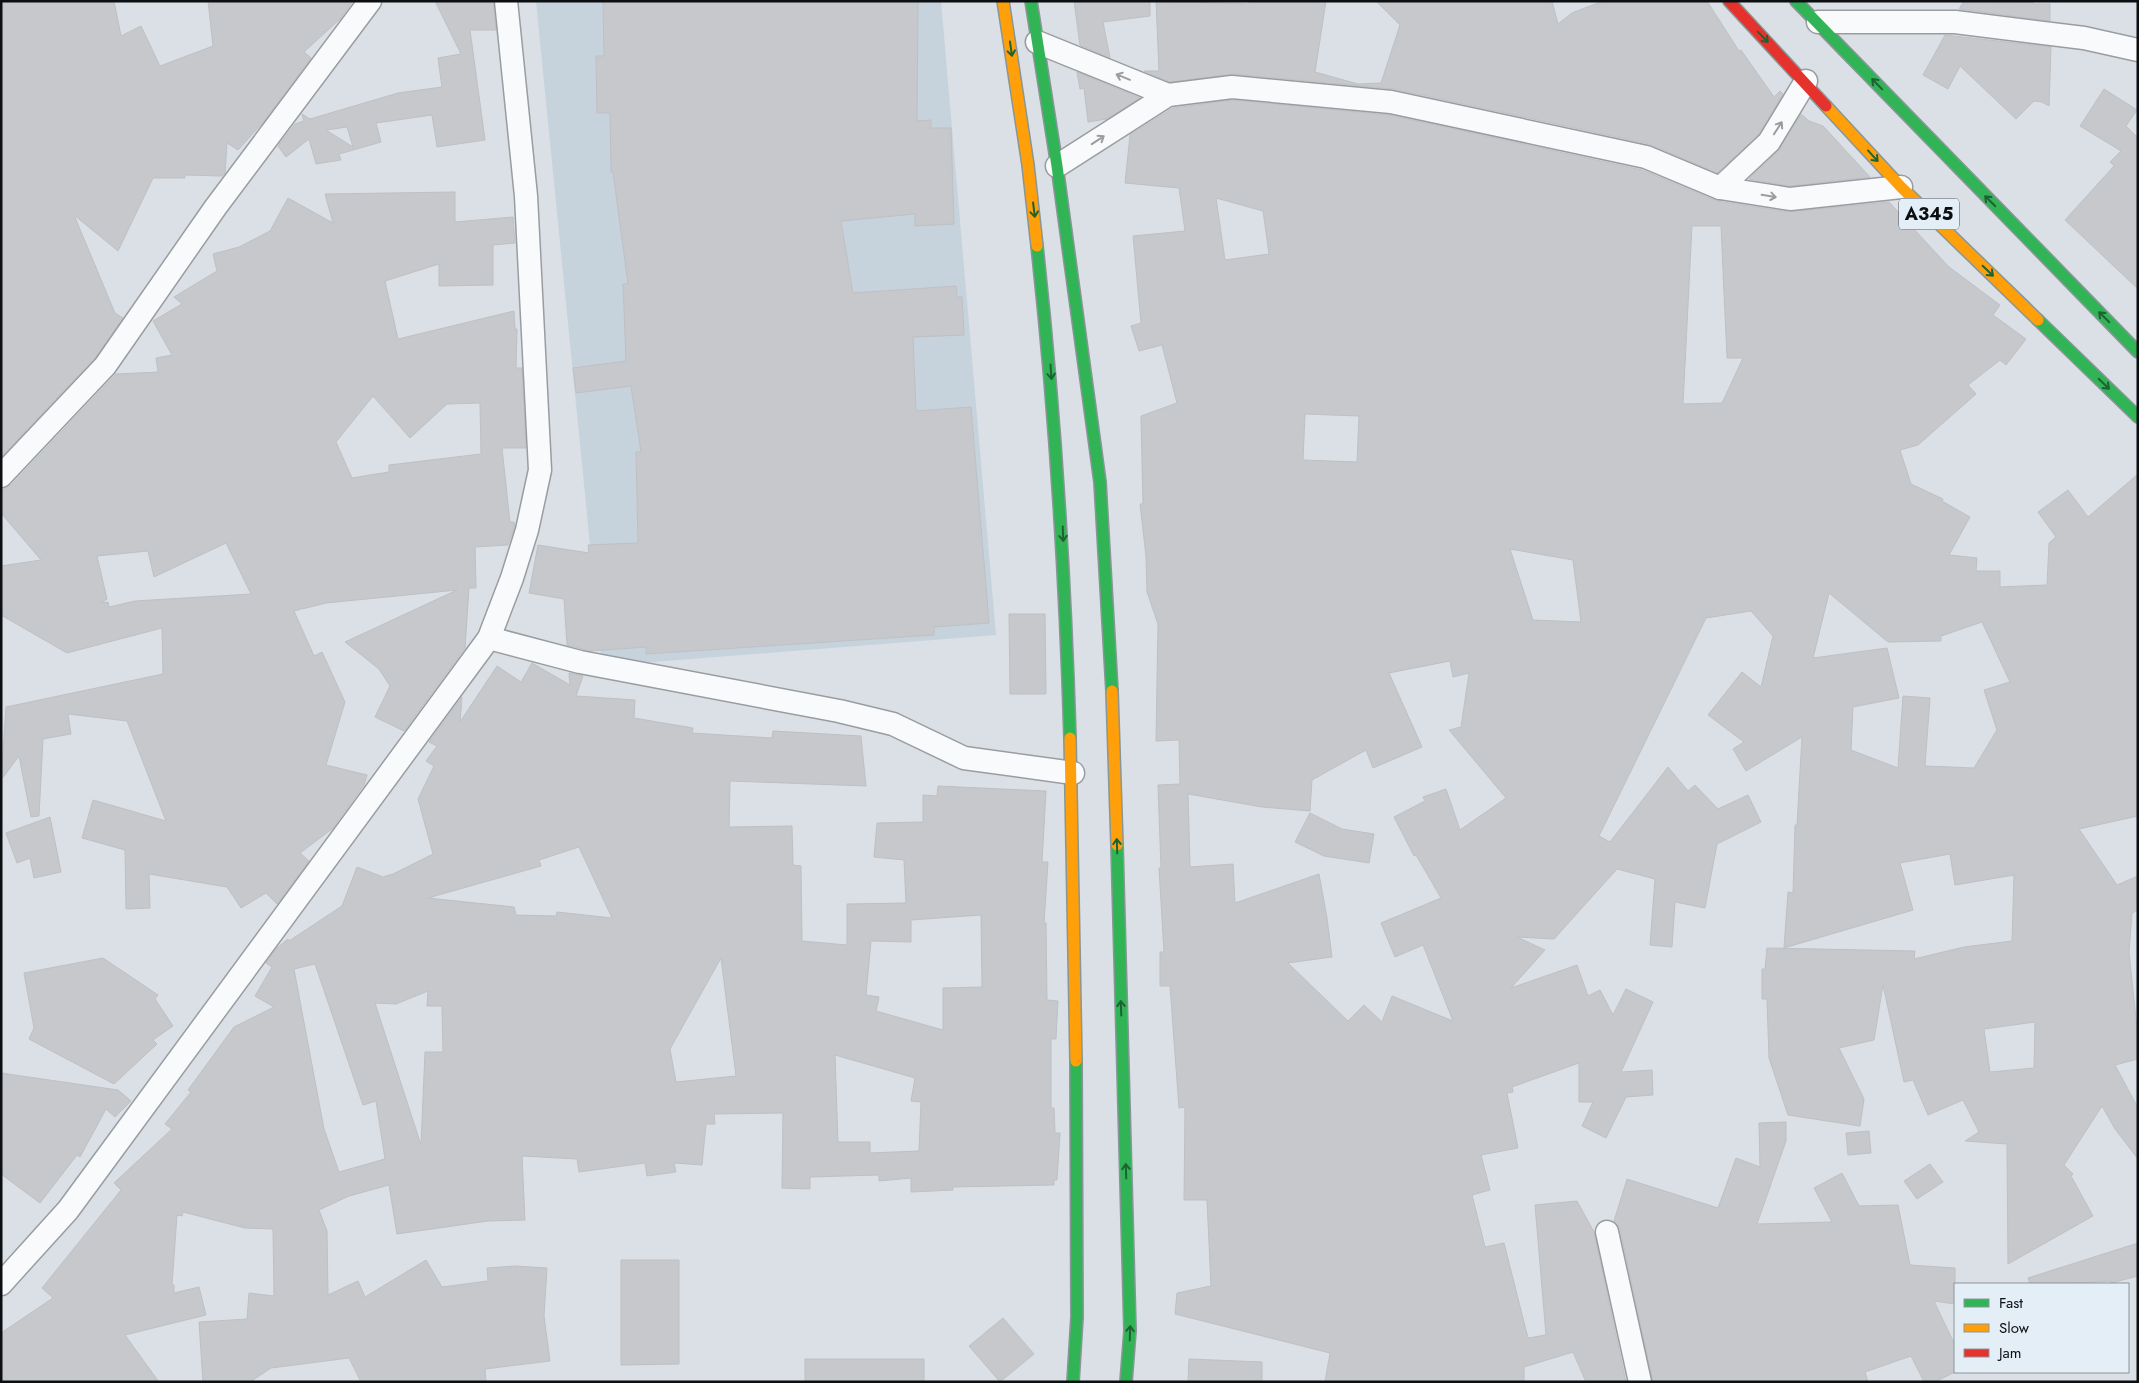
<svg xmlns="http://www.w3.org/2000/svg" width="2139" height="1383" font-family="Jost,sans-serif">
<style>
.built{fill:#c6d3dc}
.building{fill:#c6c8cc;stroke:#bec0c4;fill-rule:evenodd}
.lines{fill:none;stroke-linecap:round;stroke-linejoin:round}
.street-casing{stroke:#999da1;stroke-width:25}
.fast-casing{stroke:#889697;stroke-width:14}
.slow-casing{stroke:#889697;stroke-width:14}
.jam-casing{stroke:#889697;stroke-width:14}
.street{stroke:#f9fafb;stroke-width:22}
.fast{stroke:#30b455;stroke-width:11}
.slow{stroke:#ff9f0a;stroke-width:11}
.jam{stroke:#e5322d;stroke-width:11}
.oneway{stroke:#1e6234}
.oneway2{stroke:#9a9c9e}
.labels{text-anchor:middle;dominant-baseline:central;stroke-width:4;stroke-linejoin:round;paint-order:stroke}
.shield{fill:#e3eef6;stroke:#4c5256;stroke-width:1}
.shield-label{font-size:18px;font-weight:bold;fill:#0c0f12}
</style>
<rect width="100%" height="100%" fill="#dae0e5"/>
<polygon class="built" points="536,1 941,1 996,635 602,666"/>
<g class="building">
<polygon points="1,1 114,1 121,36 141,26 160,66 213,46 208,1 353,1 340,19 304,52 311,58 265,120 238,150 227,143 225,173 222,176 185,175 185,178 153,178 118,251 74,215 115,313 123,318 95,358 1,457"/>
<path d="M 435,1 L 493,1 L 496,30 L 470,30 L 485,140 L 437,147 L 432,115 L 376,123 L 381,142 L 339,154 L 341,160 L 316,164 L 309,139 L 286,157 L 278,146 L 295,124 L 304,121 L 302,114 L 310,119 L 398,93 L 442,87 L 438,58 L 461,54 ZM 347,127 L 353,147 L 326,130 Z"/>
<polygon points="603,1 918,1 917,121 931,120 931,128 951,128 954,224 915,226 915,214 841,221 853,293 956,286 957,297 962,297 964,335 913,337 916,411 971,407 989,623 934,627 934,635 646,654 646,647 591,651 567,645 564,599 529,593 538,545 589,553 588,545 638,543 636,452 641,452 631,386 576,393 573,368 626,361 623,284 628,284 613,172 611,172 610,113 597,113 596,56 604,56"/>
<polygon points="1074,1 1150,1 1150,16 1103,22 1110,58 1080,45"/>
<polygon points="1156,1 1249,4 1249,1 1326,1 1315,72 1358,84 1381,83 1400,25 1376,1 1552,1 1558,24 1572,13 1603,1 1707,1 1739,51 1741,50 1774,97 1780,91 1783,94 1759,134 1717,173 1649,144 1394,89 1233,74 1170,82 1144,71 1159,71"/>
<polygon points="1964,1 2033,2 2033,4 2050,4 2050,21 1959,9"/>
<polygon points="1945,35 2051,47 2049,106 2042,102 2034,101 2016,119 1960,66 1948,89 1923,75"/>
<polygon points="1077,72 1140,98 1107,119 1088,122 1084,88 1080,89"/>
<polygon points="2104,89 2137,110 2126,126 2136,136 2138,135 2138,289 2065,220 2114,166 2110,162 2121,151 2080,126"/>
<path d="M 1232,100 L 1389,115 L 1642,170 L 1717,201 L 1788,212 L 1889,202 L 1949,267 L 2000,305 L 1993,315 L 2026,339 L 2006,365 L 2000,360 L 1968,385 L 1976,394 L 1918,445 L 1900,450 L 1911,484 L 1943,499 L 1942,501 L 1970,517 L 1949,555 L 1977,558 L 1976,571 L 2000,571 L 2000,587 L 2047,585 L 2049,543 L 2056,537 L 2038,512 L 2068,490 L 2088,517 L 2138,474 L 2138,816 L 2079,829 L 2117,885 L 2138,876 L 2138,910 L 2132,913 L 2129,952 L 2138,1038 L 2138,1059 L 2115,1065 L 2138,1108 L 2138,1159 L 2115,1129 L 2102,1106 L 2064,1165 L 2073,1174 L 2071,1176 L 2093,1216 L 2008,1264 L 2007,1144 L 1965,1141 L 1979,1132 L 1963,1100 L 1928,1115 L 1913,1080 L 1904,1082 L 1883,985 L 1874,1040 L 1839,1048 L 1864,1099 L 1860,1126 L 1788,1115 L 1769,1058 L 1767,999 L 1762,999 L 1762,969 L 1765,969 L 1767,948 L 1915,951 L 1914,959 L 1964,947 L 2012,941 L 2014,875 L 1955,885 L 1950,854 L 1900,863 L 1913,910 L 1784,948 L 1788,892 L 1793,893 L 1795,825 L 1797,825 L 1802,737 L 1746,771 L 1733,749 L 1744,742 L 1708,715 L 1742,672 L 1761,687 L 1773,636 L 1751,611 L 1706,618 L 1599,836 L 1610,842 L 1668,767 L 1688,791 L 1695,785 L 1718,809 L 1748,795 L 1761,822 L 1717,844 L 1705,908 L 1675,902 L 1672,947 L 1650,945 L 1655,879 L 1617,869 L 1554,939 L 1517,937 L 1545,950 L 1511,988 L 1577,965 L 1588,996 L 1600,990 L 1613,1015 L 1626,989 L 1653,1002 L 1621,1072 L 1652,1070 L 1653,1095 L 1626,1097 L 1606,1138 L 1582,1126 L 1593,1102 L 1579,1102 L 1579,1063 L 1512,1087 L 1513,1092 L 1507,1093 L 1518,1148 L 1481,1155 L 1490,1190 L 1472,1195 L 1485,1247 L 1504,1243 L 1528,1338 L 1546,1335 L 1535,1205 L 1577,1201 L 1594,1232 L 1626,1382 L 1586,1382 L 1573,1352 L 1524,1367 L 1524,1382 L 1325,1382 L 1330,1353 L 1175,1314 L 1177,1293 L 1211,1286 L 1207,1200 L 1184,1200 L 1185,1107 L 1179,1108 L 1170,986 L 1160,986 L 1160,952 L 1164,952 L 1159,868 L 1161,868 L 1158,785 L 1180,784 L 1179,740 L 1156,741 L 1158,624 L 1147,592 L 1146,556 L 1140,504 L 1143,504 L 1141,416 L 1177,403 L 1162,345 L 1139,351 L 1131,326 L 1141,323 L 1133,236 L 1185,231 L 1179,188 L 1125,183 L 1130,135 L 1173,108 ZM 1216,198 L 1263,211 L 1269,254 L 1225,260 ZM 1692,226 L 1721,226 L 1727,358 L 1743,358 L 1722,403 L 1683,404 ZM 1305,414 L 1359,416 L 1357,462 L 1303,460 ZM 1510,549 L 1573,560 L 1581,622 L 1533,620 ZM 1829,593 L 1888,642 L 1941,641 L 1941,636 L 1982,622 L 2010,682 L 1984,690 L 1997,730 L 1974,768 L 1925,766 L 1930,698 L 1903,696 L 1898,768 L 1851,750 L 1853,707 L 1899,698 L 1887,648 L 1813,658 ZM 1450,661 L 1453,677 L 1469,673 L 1461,727 L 1449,730 L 1506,798 L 1460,830 L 1446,789 L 1423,797 L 1425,801 L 1394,817 L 1414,856 L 1416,855 L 1441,898 L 1381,923 L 1395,957 L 1423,945 L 1453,1021 L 1392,996 L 1382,1022 L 1364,1005 L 1348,1021 L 1288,963 L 1332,957 L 1327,918 L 1319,874 L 1235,903 L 1233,864 L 1190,867 L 1188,794 L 1262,807 L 1310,811 L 1312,780 L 1366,750 L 1373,768 L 1422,747 L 1389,673 ZM 2035,1022 L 2034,1068 L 1990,1072 L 1984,1029 Z"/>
<polygon points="1801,114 1809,121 1823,126 1870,177 1790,186 1749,179 1778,151"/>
<path d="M 455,192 L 455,222 L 513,217 L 515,243 L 493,245 L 493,285 L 439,286 L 439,264 L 385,281 L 398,339 L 514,311 L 515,329 L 517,329 L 516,368 L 522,368 L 526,448 L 502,448 L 510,522 L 514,522 L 515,526 L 508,545 L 475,547 L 476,588 L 469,588 L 465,648 L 404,731 L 375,717 L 390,686 L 379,669 L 345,642 L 457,590 L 326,603 L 302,609 L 300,607 L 301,609 L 294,611 L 314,656 L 322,652 L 345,702 L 326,765 L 367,775 L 364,785 L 332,829 L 300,853 L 309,861 L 277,904 L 266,893 L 241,908 L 227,887 L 149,874 L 150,908 L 126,909 L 125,850 L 82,838 L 93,800 L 166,821 L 127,721 L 68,714 L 71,734 L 43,739 L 39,816 L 31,817 L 19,756 L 1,780 L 6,707 L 163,674 L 162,628 L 67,653 L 1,615 L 1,566 L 41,560 L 1,513 L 1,489 L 11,485 L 116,374 L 158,372 L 156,358 L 172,355 L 153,321 L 182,304 L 174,297 L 217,271 L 213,254 L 239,247 L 270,231 L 288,198 L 333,223 L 325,194 ZM 373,396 L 410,438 L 447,404 L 480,403 L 481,454 L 389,465 L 389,472 L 352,478 L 336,442 ZM 226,543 L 251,594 L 135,601 L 109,607 L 108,602 L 100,603 L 107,599 L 97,556 L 148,551 L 154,577 Z"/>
<polygon points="1009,614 1045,614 1046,694 1010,694"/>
<path d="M 532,663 L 570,685 L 569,673 L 583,676 L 576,696 L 635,700 L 634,718 L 693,728 L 692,733 L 772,738 L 773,731 L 861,736 L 866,786 L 730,781 L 729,827 L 792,826 L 793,865 L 801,866 L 802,941 L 847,945 L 847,904 L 906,903 L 904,860 L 874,857 L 877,823 L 923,822 L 923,795 L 937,796 L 938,786 L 1046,791 L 1042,862 L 1048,862 L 1044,923 L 1046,923 L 1047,1000 L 1058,1001 L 1056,1039 L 1051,1039 L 1051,1108 L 1054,1108 L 1055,1133 L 1060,1133 L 1057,1180 L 1054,1180 L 1054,1185 L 953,1187 L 953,1190 L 911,1192 L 911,1178 L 879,1181 L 879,1175 L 810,1177 L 810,1189 L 782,1188 L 783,1113 L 714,1114 L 715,1124 L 706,1124 L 702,1165 L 674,1163 L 676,1172 L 647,1176 L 645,1163 L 579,1172 L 577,1159 L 522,1156 L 525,1220 L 488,1221 L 397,1234 L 389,1185 L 349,1196 L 319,1210 L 327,1231 L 328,1295 L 358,1281 L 365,1297 L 426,1260 L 442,1287 L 488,1281 L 487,1268 L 515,1266 L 547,1268 L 544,1316 L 550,1361 L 485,1369 L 486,1382 L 361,1382 L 349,1358 L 271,1368 L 250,1382 L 203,1382 L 199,1322 L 247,1319 L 249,1293 L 274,1296 L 273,1229 L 245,1228 L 183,1212 L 182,1216 L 177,1215 L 172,1285 L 174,1285 L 174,1293 L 199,1287 L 206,1315 L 125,1335 L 159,1382 L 1,1382 L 1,1333 L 53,1298 L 42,1288 L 121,1190 L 114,1183 L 172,1129 L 165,1124 L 191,1092 L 188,1090 L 234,1027 L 274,1007 L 255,996 L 272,967 L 266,963 L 277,948 L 288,939 L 289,941 L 342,906 L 357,867 L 383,877 L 393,874 L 433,854 L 418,799 L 434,766 L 426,761 L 437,746 L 429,742 L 462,697 L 460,722 L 497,666 L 521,682 ZM 579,847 L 612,918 L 557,912 L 556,916 L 516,915 L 514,907 L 428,898 L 541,866 L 539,860 ZM 981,915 L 982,987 L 943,988 L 943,1030 L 876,1011 L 879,997 L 866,995 L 871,941 L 911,942 L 911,920 ZM 721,958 L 736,1076 L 676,1082 L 670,1049 ZM 315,964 L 363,1105 L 376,1101 L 385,1159 L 339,1172 L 324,1129 L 294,969 ZM 428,991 L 427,1006 L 442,1006 L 443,1052 L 425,1052 L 421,1145 L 375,1003 L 396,1004 ZM 835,1055 L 915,1078 L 911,1101 L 921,1102 L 919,1151 L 870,1153 L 870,1142 L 838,1142 Z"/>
<polygon points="1310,813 1342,829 1374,834 1369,863 1324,856 1295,842"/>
<polygon points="50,817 61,872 34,878 30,858 17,863 6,833"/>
<polygon points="103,958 158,995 155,999 173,1026 153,1040 157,1044 114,1084 29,1039 34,1028 24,973"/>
<polygon points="1,1073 118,1090 131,1101 115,1117 106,1109 80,1157 77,1155 40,1203 1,1174"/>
<polygon points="1786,1122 1786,1141 1757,1224 1832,1222 1814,1188 1842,1173 1859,1206 1898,1205 1910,1265 1955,1268 1955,1304 1934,1301 1955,1345 1955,1372 1935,1382 1924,1382 1911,1356 1865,1372 1868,1382 1653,1382 1620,1229 1614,1221 1627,1179 1718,1208 1736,1158 1760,1167 1759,1123"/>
<polygon points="1869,1131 1871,1153 1848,1155 1846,1133"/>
<polygon points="1930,1164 1943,1182 1917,1199 1904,1181"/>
<polygon points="2138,1243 2138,1276 2111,1283 2111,1281 2067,1284 2030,1284 2028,1278"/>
<polygon points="621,1260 679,1260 679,1364 621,1365"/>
<polygon points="1003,1318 1034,1354 1000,1382 969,1346"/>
<rect x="805" y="1359" width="119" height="23"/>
<polygon points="1189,1359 1262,1362 1262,1382 1188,1382"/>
</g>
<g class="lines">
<g class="street-casing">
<g id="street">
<polyline points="1818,22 1955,22 2084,38 2138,50"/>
<polyline points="1037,42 1168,95"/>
<polyline points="1057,166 1168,95 1232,87 1391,102 1646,157 1720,188 1790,199 1901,187"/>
<polyline points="1720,188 1769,142 1806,81"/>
<polyline points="1,476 105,366 215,208 370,1"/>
<polyline points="489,638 580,662 839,711 893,724 964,758 1073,773"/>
<polyline points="1607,1232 1640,1382"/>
<polyline points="1,1284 68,1210 489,638 512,578 527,530 540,470 526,196 506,1"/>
</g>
</g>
<g class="fast-casing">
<g id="fast">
<polyline points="1031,1 1057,166 1100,482 1112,691"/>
<polyline points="1796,1 2138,352"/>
<path d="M 1037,246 C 1055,410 1065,574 1070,738"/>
<polyline points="2038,320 2138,417"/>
<polyline points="1117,845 1130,1331 1126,1382"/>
<polyline points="1073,1382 1077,1317 1076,1061"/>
</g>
</g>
<g class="slow-casing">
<g id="slow">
<polyline points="1003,1 1028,165 1037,246"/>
<polyline points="1826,106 1901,187 2038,320"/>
<polyline points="1112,691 1117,845"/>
<polyline points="1070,738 1076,1061"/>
</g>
</g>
<g class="jam-casing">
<polyline id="jam" points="1729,1 1826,106"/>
</g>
<use href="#street" class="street"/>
<use href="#fast" class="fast"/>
<use href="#slow" class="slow"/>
<use href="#jam" class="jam"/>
</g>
<defs><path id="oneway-shaft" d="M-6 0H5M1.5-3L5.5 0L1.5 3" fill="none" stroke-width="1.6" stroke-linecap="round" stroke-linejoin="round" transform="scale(1.25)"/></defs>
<g class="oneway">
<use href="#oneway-shaft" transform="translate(1763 37) rotate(46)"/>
<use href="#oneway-shaft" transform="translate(1011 49) rotate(82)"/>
<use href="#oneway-shaft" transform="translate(1877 84) rotate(-134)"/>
<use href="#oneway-shaft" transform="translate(1873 156) rotate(48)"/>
<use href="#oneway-shaft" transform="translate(1990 201) rotate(-135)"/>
<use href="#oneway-shaft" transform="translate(1034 210) rotate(83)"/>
<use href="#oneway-shaft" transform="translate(1988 271) rotate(44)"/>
<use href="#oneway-shaft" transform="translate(2104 317) rotate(-135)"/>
<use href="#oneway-shaft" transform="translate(1051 372) rotate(86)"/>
<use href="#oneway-shaft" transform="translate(2104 384) rotate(44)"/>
<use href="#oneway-shaft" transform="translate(1063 534) rotate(88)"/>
<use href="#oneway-shaft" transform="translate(1117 846) rotate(-92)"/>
<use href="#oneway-shaft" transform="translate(1121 1008) rotate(-92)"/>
<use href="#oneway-shaft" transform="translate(1126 1171) rotate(-92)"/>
<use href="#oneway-shaft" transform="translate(1130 1333) rotate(-88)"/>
</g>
<g class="oneway2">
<use href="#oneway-shaft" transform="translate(1123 77) rotate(-158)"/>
<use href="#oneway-shaft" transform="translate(1778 128) rotate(-57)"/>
<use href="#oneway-shaft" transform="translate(1098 140) rotate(-33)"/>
<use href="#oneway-shaft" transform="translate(1769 196) rotate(9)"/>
</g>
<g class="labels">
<rect class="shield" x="1899" y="198.5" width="60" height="31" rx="4"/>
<g class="shield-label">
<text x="1929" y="214">A345</text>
</g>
</g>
<rect width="2139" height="1383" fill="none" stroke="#0c0f12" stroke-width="5"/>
<rect x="1954" y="1283" width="175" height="90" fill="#e3eef6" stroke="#8d959b"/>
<rect x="1964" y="1299" width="25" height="8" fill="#30b455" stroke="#8d959b"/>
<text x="1999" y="1308" font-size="15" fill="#0c0f12">Fast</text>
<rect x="1964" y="1324" width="25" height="8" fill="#ff9f0a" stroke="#8d959b"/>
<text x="1999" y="1333" font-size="15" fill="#0c0f12">Slow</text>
<rect x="1964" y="1349" width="25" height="8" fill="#e5322d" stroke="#8d959b"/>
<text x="1999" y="1358" font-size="15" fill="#0c0f12">Jam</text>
</svg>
